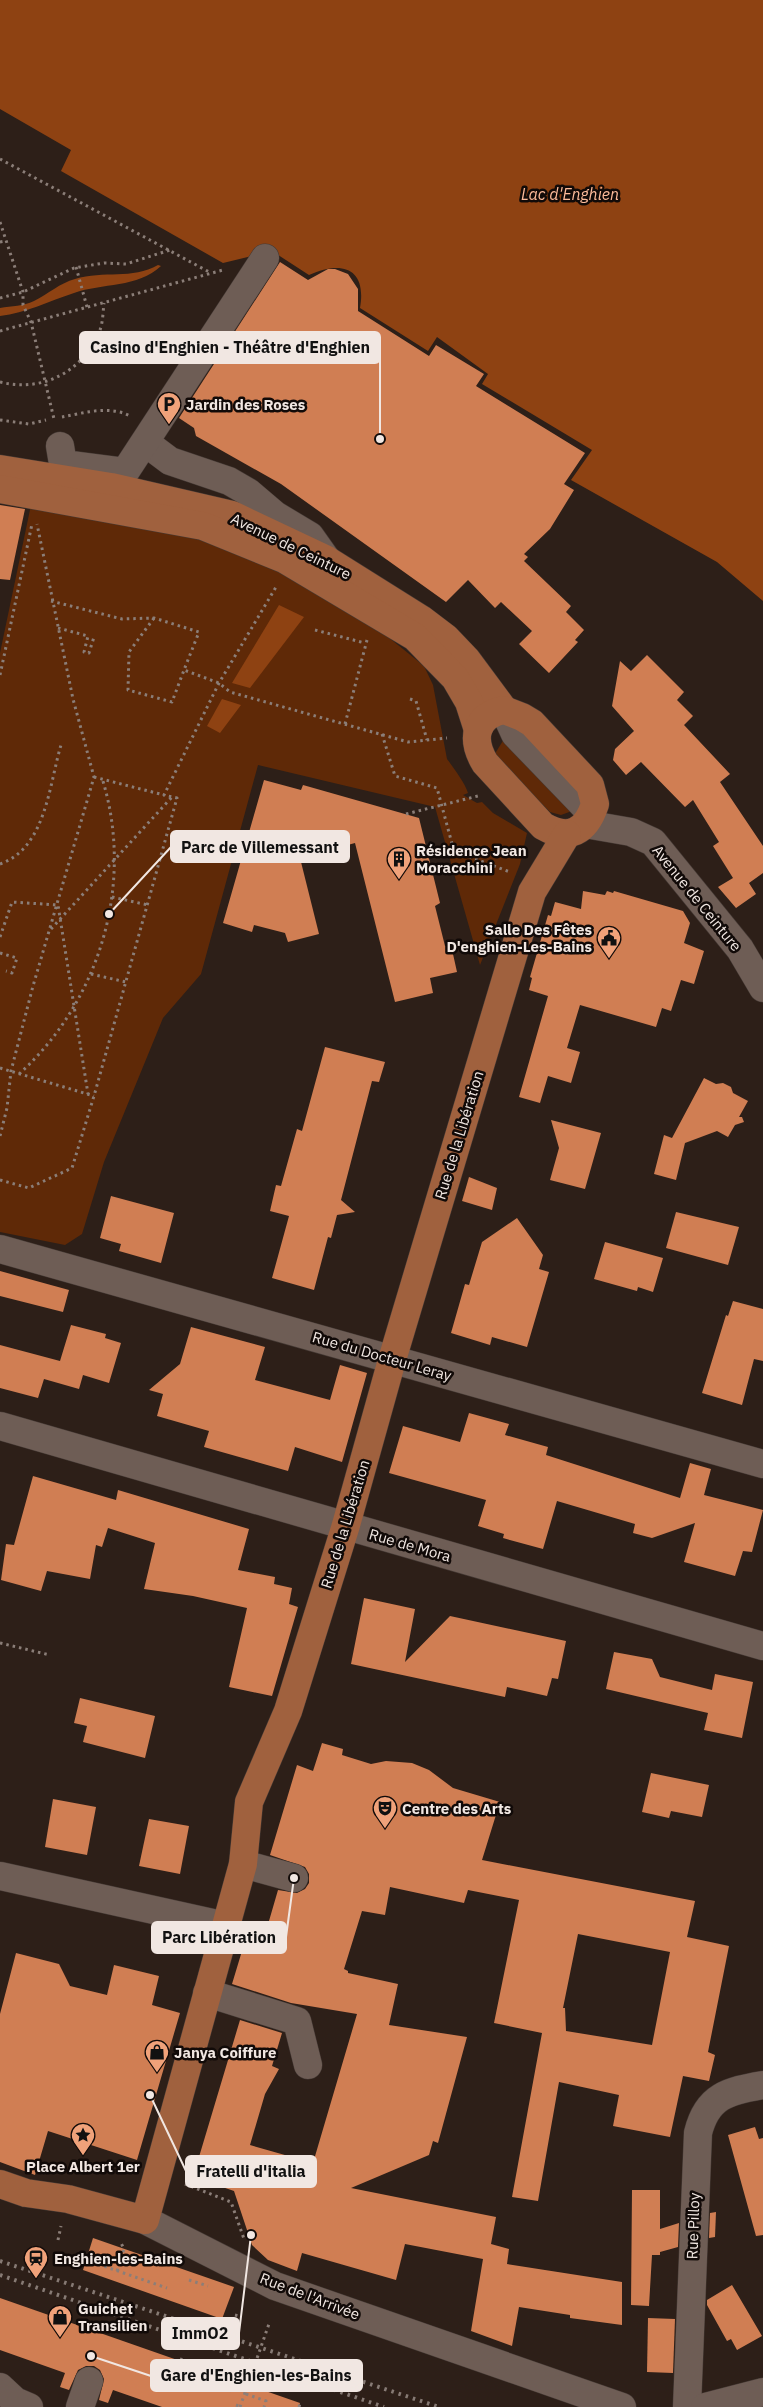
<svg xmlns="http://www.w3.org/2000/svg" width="763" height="2407" font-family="'IBM Plex Sans',sans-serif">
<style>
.green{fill:#5f2907}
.water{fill:#8e4212}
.building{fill:#d07e53;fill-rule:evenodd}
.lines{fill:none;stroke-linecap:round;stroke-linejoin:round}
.minor-casing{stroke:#453a35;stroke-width:29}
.major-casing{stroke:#453a35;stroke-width:29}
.path{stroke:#8b7e78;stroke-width:3;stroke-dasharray:2.5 4;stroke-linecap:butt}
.minor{stroke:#6e5d55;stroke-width:28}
.major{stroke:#a0613e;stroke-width:28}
.rail{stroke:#867a74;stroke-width:4;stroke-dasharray:2.5 5;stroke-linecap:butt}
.path-bridge{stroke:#8b7e78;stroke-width:3;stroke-dasharray:2.5 4;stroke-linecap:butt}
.labels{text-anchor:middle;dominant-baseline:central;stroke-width:5;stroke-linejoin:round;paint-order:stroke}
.poi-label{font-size:15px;font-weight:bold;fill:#f1e7e2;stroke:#110a08;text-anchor:start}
.street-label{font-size:15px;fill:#f1e7e2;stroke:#110a08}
.water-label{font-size:16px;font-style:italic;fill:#fdbb9a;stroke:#110a08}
.leader{fill:none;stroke:#f1e7e2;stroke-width:2}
.callout-dot{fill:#f1e7e2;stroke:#110a08;stroke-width:2}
.callout{fill:#f1e7e2;stroke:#f1e7e2;stroke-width:2}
.callout-label{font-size:16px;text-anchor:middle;font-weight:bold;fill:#111}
</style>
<rect width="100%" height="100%" fill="#2d1f18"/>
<g class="green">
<path d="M 31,505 L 203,526 L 372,624 L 424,666 L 433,685 L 447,759 C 453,767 465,783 468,793 L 463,795 L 477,803 L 482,802 L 493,813 L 527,833 L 520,864 L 480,965 L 435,807 L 258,765 L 201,974 L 163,1018 L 104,1162 L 82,1234 L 65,1245 L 0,1232 L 0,653 Z"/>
<polygon points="504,739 572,811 561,815 550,812 496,758 496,752"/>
</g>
<g class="water">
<path d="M 0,0 L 763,0 L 763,601 L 717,562 L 571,480 L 592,450 L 482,384 L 488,374 L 437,337 L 428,351 L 360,308 C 367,268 342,260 309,275 L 272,251 L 223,263 L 61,171 L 71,150 L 0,109 Z"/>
<path d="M 158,265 L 161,266 C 138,288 102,283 74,293 C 49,301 26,313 0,316 L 0,308 C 12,306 23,306 34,301 C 48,294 60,283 75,279 C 104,270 132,280 158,265 Z"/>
<polygon points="279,605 304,617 250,688 232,683"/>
<polygon points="222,699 241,705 220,733 207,726"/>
</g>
<g class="building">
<polygon points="280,262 308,280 328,269 335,269 348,274 358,289 358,311 429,356 436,345 484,374 476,386 585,453 564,484 574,490 550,529 524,554 528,557 524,561 571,606 566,612 584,630 575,640 578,642 549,673 519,644 532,631 501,602 495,608 468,580 446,602 281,484 196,436 194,428 179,418"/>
<polygon points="0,505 25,509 10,580 0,579"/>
<polygon points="647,655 684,692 677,700 693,716 684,725 730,774 720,782 763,846 763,873 749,883 756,894 736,908 718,887 733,878 713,846 719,842 693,800 685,807 641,762 626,775 613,760 615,749 634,731 612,706 620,661 631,671"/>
<polygon points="264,780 301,790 303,785 419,818 440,903 435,906 445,946 451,945 457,972 430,978 433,993 395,1002 355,843 300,858 319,934 288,942 285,933 254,925 252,932 223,923"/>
<polygon points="583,891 605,895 607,891 613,893 614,891 683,911 690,923 684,943 704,951 694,984 681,980 671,1011 662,1008 656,1027 580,1005 567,1048 580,1052 571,1083 548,1076 540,1103 519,1097 548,996 529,990 532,978 530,977 548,915 551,916 555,902 581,909"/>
<polygon points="325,1047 385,1062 379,1082 372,1081 341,1200 355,1212 337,1215 331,1238 328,1237 314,1290 272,1278 289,1216 270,1211 276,1185 281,1186 297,1129 302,1131"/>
<polygon points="704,1078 716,1084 723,1083 731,1087 733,1093 748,1101 739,1117 742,1117 744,1122 735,1125 728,1137 717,1131 685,1143 676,1180 654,1174 664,1135 672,1138"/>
<polygon points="551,1120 601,1133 585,1189 550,1180 559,1148"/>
<polygon points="469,1177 497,1188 492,1210 462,1201"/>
<polygon points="111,1196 174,1213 161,1263 119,1251 121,1244 100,1238"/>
<polygon points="676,1212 739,1227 728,1265 666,1248"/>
<polygon points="517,1218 543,1255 539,1269 549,1272 527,1347 492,1337 490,1345 451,1333 465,1284 469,1285 482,1242"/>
<polygon points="605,1242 663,1258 653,1292 638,1287 637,1291 594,1279"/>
<polygon points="0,1271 69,1290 63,1312 0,1296"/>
<polygon points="733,1301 763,1309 763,1361 754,1359 742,1405 702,1393 726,1315 728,1316"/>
<polygon points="71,1325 106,1334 105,1338 121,1343 109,1383 83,1375 79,1389 44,1379 38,1398 0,1388 0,1345 60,1361"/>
<polygon points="191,1327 265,1347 255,1380 330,1400 340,1365 367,1373 342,1462 295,1447 288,1471 204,1447 209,1431 157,1416 163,1394 149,1390 180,1364"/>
<polygon points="469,1413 509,1424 505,1435 548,1447 546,1455 680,1498 690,1463 711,1469 704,1495 763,1510 752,1552 743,1551 735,1576 684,1562 695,1523 652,1538 633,1533 635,1524 557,1501 543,1549 503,1538 504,1534 478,1526 486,1500 389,1473 403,1426 460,1442"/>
<polygon points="33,1476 116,1500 118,1490 249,1529 238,1570 275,1577 274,1584 292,1588 289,1604 298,1607 272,1696 229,1687 247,1608 193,1596 144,1589 155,1543 108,1528 102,1547 96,1545 90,1579 47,1571 41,1591 1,1580 6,1544 14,1545"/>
<polygon points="364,1598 415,1609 405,1662 450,1616 566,1641 558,1679 552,1678 547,1696 507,1687 505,1697 351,1664"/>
<polygon points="614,1652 652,1659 660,1677 712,1690 715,1674 753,1682 742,1738 704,1730 708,1713 606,1689"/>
<polygon points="80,1698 155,1716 145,1758 83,1742 87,1726 74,1723"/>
<path d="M 322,1743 L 343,1749 L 342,1755 L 371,1764 L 386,1761 L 412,1763 L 429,1770 L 453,1788 L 500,1802 L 482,1860 L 695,1901 L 687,1937 L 729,1946 L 708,2052 L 715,2055 L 709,2081 L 683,2076 L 670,2137 L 613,2126 L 619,2095 L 559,2082 L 538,2201 L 512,2197 L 542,2033 L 494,2023 L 519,1900 L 468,1890 L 464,1903 L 390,1887 L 385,1915 L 362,1911 L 344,1969 L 348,1971 L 348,1973 L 398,1984 L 389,2025 L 467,2037 L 438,2143 L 433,2141 L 429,2155 L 351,2188 L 496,2217 L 491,2244 L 509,2249 L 507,2264 L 622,2282 L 622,2325 L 570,2318 L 570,2315 L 519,2307 L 512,2346 L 471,2331 L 483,2259 L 405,2244 L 396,2280 L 302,2253 L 297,2271 L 268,2260 L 252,2245 L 234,2191 L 193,2177 L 240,2020 L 282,2033 L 272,2066 L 279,2069 L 265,2094 L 250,2145 L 313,2163 L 357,2014 L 291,2003 L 232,1984 L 245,1941 L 262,1945 L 278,1890 L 297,1893 L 305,1889 L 309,1883 L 309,1874 L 305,1867 L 270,1855 L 297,1765 L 313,1771 ZM 578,1934 L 670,1952 L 652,2045 L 566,2031 L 565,2008 L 563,2008 Z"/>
<polygon points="651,1773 709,1785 702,1817 671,1811 669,1818 642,1812"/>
<polygon points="53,1799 96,1807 87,1855 45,1847"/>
<polygon points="149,1819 189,1826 180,1874 139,1866"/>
<polygon points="16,1953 59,1964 70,1986 107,1995 114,1965 159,1976 152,2005 180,2013 137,2160 48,2131 35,2175 0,2162 0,2014"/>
<polygon points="755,2127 759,2139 763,2138 763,2235 756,2236 728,2135"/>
<polygon points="632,2190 660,2190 660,2229 679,2223 678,2247 660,2252 660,2255 652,2255 649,2306 631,2305"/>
<polygon points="716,2212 715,2237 709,2238 710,2213"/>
<polygon points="93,2238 234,2287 222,2319 83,2270"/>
<polygon points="732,2285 762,2336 737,2350 731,2339 727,2341 707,2305 707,2300"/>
<polygon points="0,2298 300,2403 299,2407 162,2407 113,2390 108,2403 99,2400 104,2379 100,2370 94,2366 86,2366 78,2370 69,2390 60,2387 65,2373 0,2350"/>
<polygon points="648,2318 675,2319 673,2373 647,2372"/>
</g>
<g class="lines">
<g class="minor-casing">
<g id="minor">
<polyline points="146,443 170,461 229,481 248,492 275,515 310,536 327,560"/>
<polyline points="60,446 63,464 125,472 265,258"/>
<polyline points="504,710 515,734 592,814"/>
<polyline points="585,824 631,832 653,842 740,949 763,988"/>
<polyline points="0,1249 763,1464"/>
<polyline points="0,1426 763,1646"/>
<polyline points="243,1864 294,1878"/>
<polyline points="0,1876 226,1926"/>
<polyline points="207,1993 297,2021 308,2065"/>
<polyline points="145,2220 275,2286 622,2407"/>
<polyline points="0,2387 15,2401 29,2407"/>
<polyline points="80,2407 89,2381"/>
<path d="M 687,2407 L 698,2133 C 707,2096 728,2091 763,2085"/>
<polyline points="705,2407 763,2392"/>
</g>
</g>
<g class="major-casing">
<g id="major">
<polyline points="0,469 111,487 232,515 327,560 421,619 446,638 467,660 504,710"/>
<polyline points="0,489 203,526 284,559 415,637 455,678 469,702 478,730"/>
<path d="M 504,710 L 522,717 L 532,723 L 590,785 L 595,804 C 586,832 569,841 543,826 L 485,763 C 471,740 474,716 504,710 Z"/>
<polyline points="0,2184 26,2193 68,2199 145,2220 243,1864 249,1802 288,1711 346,1525 392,1360 532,892 567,834"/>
</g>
</g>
<g class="path">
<polyline points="0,159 211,273"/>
<polyline points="0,222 23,292 23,305 31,322 54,419"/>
<polyline points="0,242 6,241"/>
<polyline points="76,267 87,307"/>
<polyline points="0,298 23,292 74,268 104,263 126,264 170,250"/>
<polyline points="0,331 223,270"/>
<path d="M 0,382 C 43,393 84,371 100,330 C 103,322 103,311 104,303"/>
<path d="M 62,417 C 83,413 110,405 130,416"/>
<polyline points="0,420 29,424 46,420"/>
<polyline points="51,601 122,619 154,618 199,632 184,670 219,683 230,692 408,742 447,738"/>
<polyline points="154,618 129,652 128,690 172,702 184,670"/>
<polyline points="58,628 88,636 84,652 89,653 94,637"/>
<polyline points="315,630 365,643"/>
<polyline points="0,675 32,524"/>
<polyline points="410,699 416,701 427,740"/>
<polyline points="345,724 367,640"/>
<polyline points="382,734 395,776 437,788 454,851 510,872"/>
<polyline points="94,777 164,795"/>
<polyline points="406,814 478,796"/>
<path d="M 0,864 C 46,848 49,785 61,745"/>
<polyline points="112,897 148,905"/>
<polyline points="51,929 172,797"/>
<polyline points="0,937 12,902 58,905 88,1094"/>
<polyline points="0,953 17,958 12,973 6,971"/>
<polyline points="91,974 126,982"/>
<polyline points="0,1068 94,1096"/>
<path d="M 19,1074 C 100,1001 135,883 102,778"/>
<polyline points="0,1136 7,1108 11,1071 33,986 94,777 73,699 37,524"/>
<polyline points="0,1180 29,1188 72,1168 94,1096 177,798 164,795 219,683 276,587"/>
<polyline points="0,1643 50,1655"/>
<polyline points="185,2184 231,2202 244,2239"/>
<polyline points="58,2240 61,2226"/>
<polyline points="86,2260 167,2288"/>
<polyline points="117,2271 124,2249 121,2243"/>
<polyline points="189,2280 208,2286"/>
<polyline points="235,2315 239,2316"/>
<polyline points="180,2359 189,2362"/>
<polyline points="161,2366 234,2392"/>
<polyline points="246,2394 266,2401 264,2407"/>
<polyline points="236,2405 241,2407"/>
<polyline points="299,2407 300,2403"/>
</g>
<use href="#minor" class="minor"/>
<use href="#major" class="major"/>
<g class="rail">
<polyline points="0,2261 439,2407"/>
<polyline points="0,2275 384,2407"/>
</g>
<polyline class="path-bridge" points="240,2407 270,2321"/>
</g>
<defs>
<g id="parking-pin" transform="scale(1.25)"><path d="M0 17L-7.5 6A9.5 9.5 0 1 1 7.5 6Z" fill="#f0a27a" stroke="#110a08"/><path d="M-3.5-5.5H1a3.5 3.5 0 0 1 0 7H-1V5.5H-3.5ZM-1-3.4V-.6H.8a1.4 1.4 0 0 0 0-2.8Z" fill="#111"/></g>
<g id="building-pin" transform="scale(1.25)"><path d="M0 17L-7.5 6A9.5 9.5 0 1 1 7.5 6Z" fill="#f0a27a" stroke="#110a08"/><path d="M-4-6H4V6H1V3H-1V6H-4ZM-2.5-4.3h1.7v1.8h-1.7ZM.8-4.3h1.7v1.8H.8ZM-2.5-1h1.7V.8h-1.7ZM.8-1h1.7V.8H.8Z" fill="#111"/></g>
<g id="civic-pin" transform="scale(1.25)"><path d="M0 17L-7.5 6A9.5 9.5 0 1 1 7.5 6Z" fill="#f0a27a" stroke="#110a08"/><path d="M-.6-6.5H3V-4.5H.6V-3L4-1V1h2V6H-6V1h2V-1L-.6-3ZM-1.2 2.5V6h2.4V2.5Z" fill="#111"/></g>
<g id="theatre-pin" transform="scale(1.25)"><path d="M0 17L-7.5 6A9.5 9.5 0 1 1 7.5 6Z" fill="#f0a27a" stroke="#110a08"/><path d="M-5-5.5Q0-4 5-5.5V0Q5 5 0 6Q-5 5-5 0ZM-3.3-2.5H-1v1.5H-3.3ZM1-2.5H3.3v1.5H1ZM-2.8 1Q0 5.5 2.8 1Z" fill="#111"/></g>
<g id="shop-pin" transform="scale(1.25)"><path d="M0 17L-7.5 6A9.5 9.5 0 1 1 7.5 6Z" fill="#f0a27a" stroke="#110a08"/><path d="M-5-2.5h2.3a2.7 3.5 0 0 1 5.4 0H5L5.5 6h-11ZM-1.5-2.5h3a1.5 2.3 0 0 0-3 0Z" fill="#111"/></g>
<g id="sight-pin" transform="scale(1.25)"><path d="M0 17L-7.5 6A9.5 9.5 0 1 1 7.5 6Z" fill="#f0a27a" stroke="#110a08"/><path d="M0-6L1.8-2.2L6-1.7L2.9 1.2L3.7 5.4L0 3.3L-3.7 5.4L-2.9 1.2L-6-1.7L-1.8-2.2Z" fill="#111"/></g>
<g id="station-pin" transform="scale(1.25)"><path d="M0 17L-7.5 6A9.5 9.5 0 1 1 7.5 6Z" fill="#f0a27a" stroke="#110a08"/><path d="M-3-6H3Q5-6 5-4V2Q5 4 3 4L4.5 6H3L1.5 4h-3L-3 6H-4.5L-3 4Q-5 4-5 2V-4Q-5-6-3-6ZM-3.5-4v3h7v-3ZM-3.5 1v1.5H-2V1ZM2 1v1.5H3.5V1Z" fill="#111"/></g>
</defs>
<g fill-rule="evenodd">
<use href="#parking-pin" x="169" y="404"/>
<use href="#building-pin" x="399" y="859"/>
<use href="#civic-pin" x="609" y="938"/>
<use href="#theatre-pin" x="385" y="1808"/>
<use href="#shop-pin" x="157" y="2052"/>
<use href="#sight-pin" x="83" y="2135"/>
<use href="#station-pin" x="36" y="2258"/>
<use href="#shop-pin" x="60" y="2317"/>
</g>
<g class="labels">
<g class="poi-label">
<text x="186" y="404">Jardin des Roses</text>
<text x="416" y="850">Résidence Jean<tspan x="416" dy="17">Moracchini</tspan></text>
<text x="592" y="929" text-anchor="end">Salle Des Fêtes<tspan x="592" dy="17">D'enghien-Les-Bains</tspan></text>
<text x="402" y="1808">Centre des Arts</text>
<text x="174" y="2052">Janya Coiffure</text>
<text x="83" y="2166" text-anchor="middle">Place Albert 1er</text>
<text x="54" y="2258">Enghien-les-Bains</text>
<text x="78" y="2308">Guichet<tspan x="78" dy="17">Transilien</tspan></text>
</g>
<g class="street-label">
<text transform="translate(291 546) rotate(26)">Avenue de Ceinture</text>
<text transform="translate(697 898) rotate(51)">Avenue de Ceinture</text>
<text transform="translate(459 1135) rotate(-73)">Rue de la Libération</text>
<text transform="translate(382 1356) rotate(16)">Rue du Docteur Leray</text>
<text transform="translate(345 1524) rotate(-73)">Rue de la Libération</text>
<text transform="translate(410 1545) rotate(16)">Rue de Mora</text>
<text transform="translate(693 2226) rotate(-88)">Rue Pilloy</text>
<text transform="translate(310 2296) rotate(21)">Rue de l'Arrivée</text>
</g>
<g class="water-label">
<text x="570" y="194">Lac d'Enghien</text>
</g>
</g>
<path class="leader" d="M380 439L380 347M109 914L171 847M294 1878L286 1937M150 2095L186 2171M251 2235L239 2333M91 2356L151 2376"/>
<g class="callout-dot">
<circle cx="380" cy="439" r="5"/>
<circle cx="109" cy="914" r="5"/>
<circle cx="294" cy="1878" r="5"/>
<circle cx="150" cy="2095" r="5"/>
<circle cx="251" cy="2235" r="5"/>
<circle cx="91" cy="2356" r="5"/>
</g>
<g class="callout">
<rect x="80" y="332" width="300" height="31" rx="5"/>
<rect x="171" y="831" width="178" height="31" rx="5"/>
<rect x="152" y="1922" width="134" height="31" rx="5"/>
<rect x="186" y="2156" width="130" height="31" rx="5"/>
<rect x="162" y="2318" width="77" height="31" rx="5"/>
<rect x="151" y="2360" width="211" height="31" rx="5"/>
</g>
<g class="callout-label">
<text x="230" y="353">Casino d'Enghien - Théâtre d'Enghien</text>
<text x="260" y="853">Parc de Villemessant</text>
<text x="219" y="1943">Parc Libération</text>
<text x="251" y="2177">Fratelli d'italia</text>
<text x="200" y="2339">ImmO2</text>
<text x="256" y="2381">Gare d'Enghien-les-Bains</text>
</g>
</svg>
